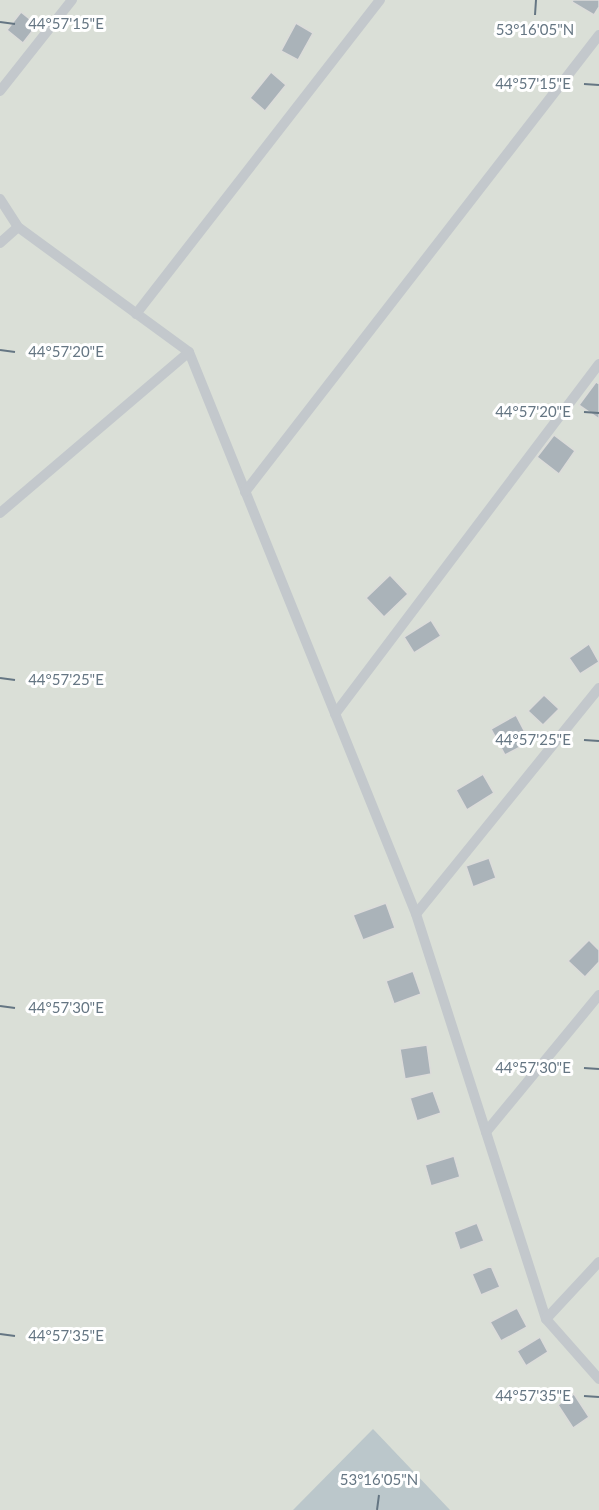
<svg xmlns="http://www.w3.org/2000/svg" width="599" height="1510" font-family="Lato,sans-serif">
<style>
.green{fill:#dadfd7}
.water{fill:#bbc7cb}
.building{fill:#aab3b9;stroke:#dcdcda;stroke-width:1.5}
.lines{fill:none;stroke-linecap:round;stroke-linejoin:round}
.service{stroke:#c3c8cc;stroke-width:10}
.ticks{fill:none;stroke:#657683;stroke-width:2}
.ticks-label{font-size:15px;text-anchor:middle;fill:#657683;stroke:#fff;stroke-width:6;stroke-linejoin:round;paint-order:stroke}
</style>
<rect width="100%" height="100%" fill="#fafaf8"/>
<rect class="green" x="0" y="0" width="599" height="1510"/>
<polygon class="water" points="373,1429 450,1510 293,1510"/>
<g class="building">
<polygon points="573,0 599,0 599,7 594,15 572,2"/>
<polygon points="21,12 37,25 23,43 7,30"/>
<polygon points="296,23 313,33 298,60 281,51"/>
<polygon points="271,72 286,85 265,111 250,98"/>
<polygon points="596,382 599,384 599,419 579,405"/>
<polygon points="554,435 575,451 559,474 537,457"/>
<polygon points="390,575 408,594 384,617 366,598"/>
<polygon points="431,620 441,636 414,653 404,637"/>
<polygon points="589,644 599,662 580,674 569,658"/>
<polygon points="544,695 559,709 543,725 528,711"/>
<polygon points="516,715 530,742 505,755 491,729"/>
<polygon points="483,774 494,793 467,810 456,790"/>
<polygon points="489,858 496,878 473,887 466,866"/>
<polygon points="386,903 395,928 363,940 353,915"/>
<polygon points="589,940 599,950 599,962 585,977 568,961"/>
<polygon points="413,971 421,994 394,1004 386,981"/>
<polygon points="427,1045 431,1074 405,1079 400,1049"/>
<polygon points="433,1091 441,1113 417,1121 410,1098"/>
<polygon points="454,1156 460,1177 431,1186 425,1165"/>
<polygon points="477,1223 484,1241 460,1250 454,1232"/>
<polygon points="491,1266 500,1287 481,1295 472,1274"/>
<polygon points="517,1308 527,1327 501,1341 490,1322"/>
<polygon points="540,1337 548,1352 526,1366 517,1351"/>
<polygon points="574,1394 589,1417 573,1428 558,1405"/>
</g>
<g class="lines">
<g class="service">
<polyline points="0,91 72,0"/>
<polyline points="0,199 18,227 189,352 416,914 546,1319 599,1379"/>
<polyline points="0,243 18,227"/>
<polyline points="136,314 380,0"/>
<polyline points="245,492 599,35"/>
<polyline points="0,513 189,352"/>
<polyline points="335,714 599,364"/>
<polyline points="416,914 599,688"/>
<polyline points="486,1132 599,995"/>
<polyline points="546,1319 599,1262"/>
</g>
</g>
<path class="ticks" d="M 535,15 L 536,0M 0,22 L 15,24M 584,84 L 599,85M 0,350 L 15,352M 584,412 L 599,413M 0,678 L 15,680M 584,740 L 599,741M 0,1006 L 15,1008M 584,1068 L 599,1069M 0,1334 L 15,1336M 584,1396 L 599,1397M 377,1510 L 379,1495"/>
<g class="ticks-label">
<text x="66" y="29">44°57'15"E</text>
<text x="535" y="35">53°16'05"N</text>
<text x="533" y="89">44°57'15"E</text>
<text x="66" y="357">44°57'20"E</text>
<text x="533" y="417">44°57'20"E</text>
<text x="66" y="685">44°57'25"E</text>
<text x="533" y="745">44°57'25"E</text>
<text x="66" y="1013">44°57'30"E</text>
<text x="533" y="1073">44°57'30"E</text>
<text x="66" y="1341">44°57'35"E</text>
<text x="533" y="1401">44°57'35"E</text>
<text x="379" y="1485">53°16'05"N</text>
</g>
</svg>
